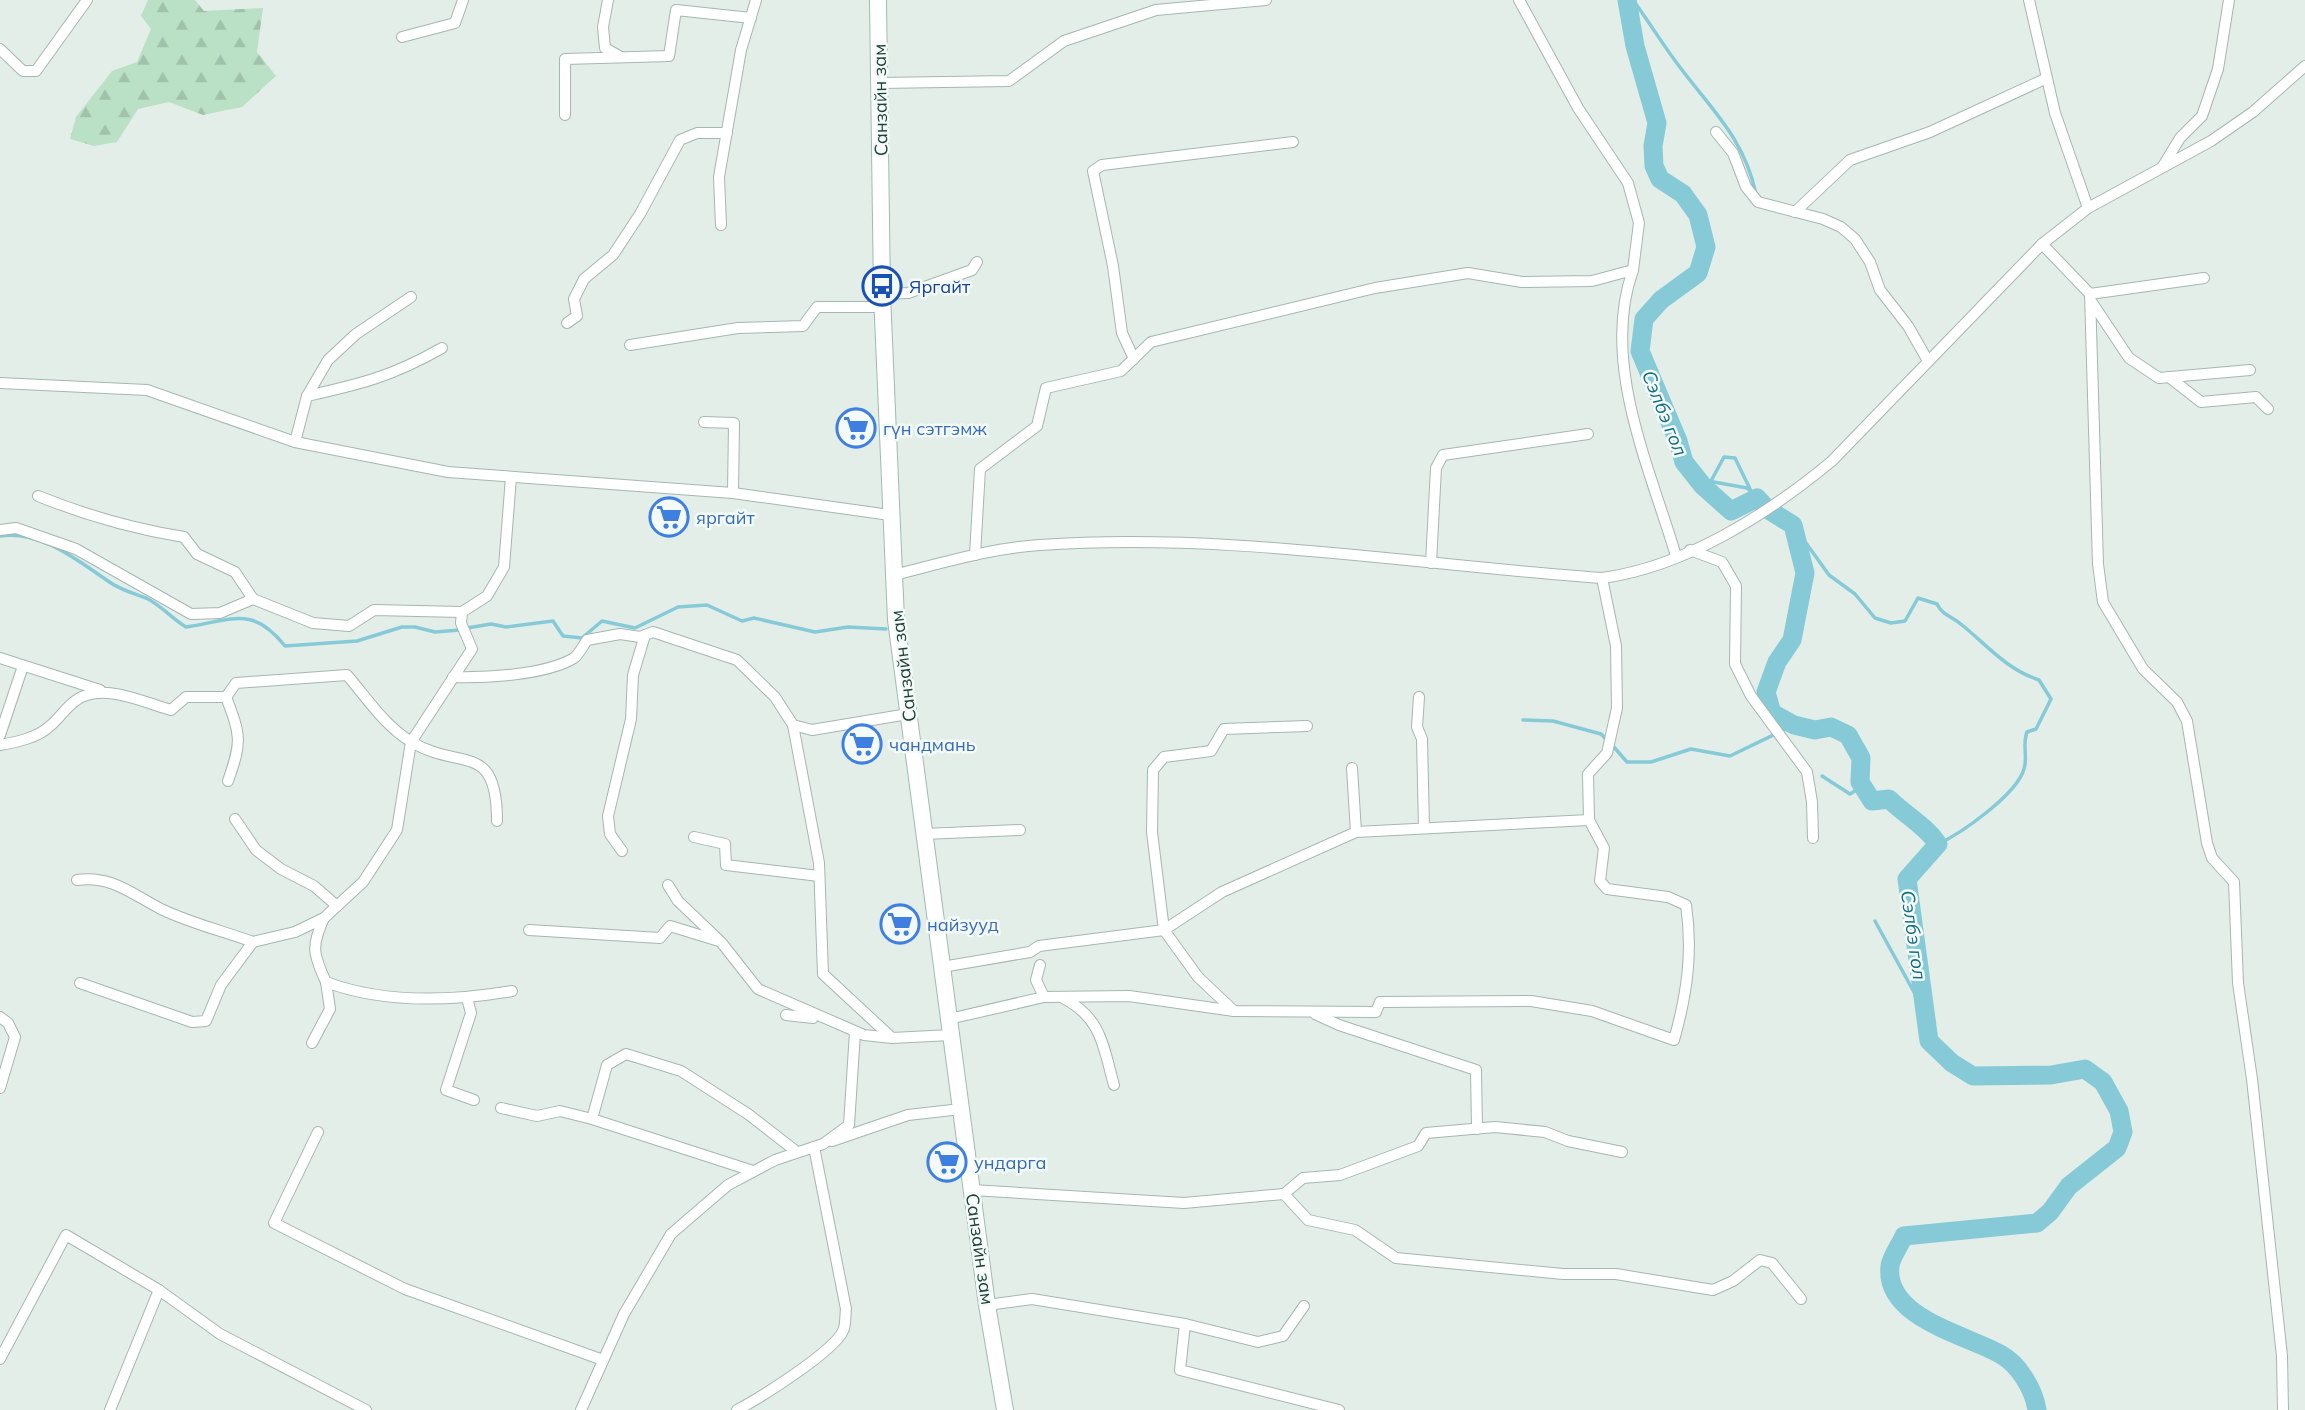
<svg xmlns="http://www.w3.org/2000/svg" width="2305" height="1410" font-family="Mulish,sans-serif">
<style>
.forest{fill:url(#forest-firs)}
.lines{fill:none;stroke-linecap:round;stroke-linejoin:round}
.stream{stroke:#86cad8;stroke-width:3.5}
.river{stroke:#86cad8;stroke-width:19}
.minor-casing{stroke:#a5b7b1;stroke-width:12}
.secondary-casing{stroke:#a0bbb2;stroke-width:18}
.minor{stroke:#fff;stroke-width:10}
.secondary{stroke:#fff;stroke-width:16}
.labels{text-anchor:middle;dominant-baseline:central;stroke-width:5;stroke-linejoin:round;paint-order:stroke}
.street-label{font-size:18px;fill:#204139;stroke:#f4faf7}
.transit-label{font-size:18px;fill:#164399;stroke:#f4faf7;text-anchor:start}
.shop-label{font-size:18px;fill:#366cbe;stroke:#f4faf7;text-anchor:start}
.water-label{font-size:19px;font-style:italic;fill:#146f84;stroke:#f4faf7}
</style>
<defs>
<pattern id="forest-firs" width="22" height="20" patternUnits="userSpaceOnUse" patternTransform="scale(1.75)"><rect width="22" height="20" fill="#bae1c5"/><path d="M5 1l3.5 6h-7zM16 11l3.5 6h-7z" fill="#a0c2aa"/></pattern>
</defs>
<rect width="100%" height="100%" fill="#e3eee9"/>
<polygon class="forest" points="148,0 195,0 204,11 263,8 257,52 276,76 242,107 203,115 169,102 138,109 117,142 94,146 70,139 76,117 112,71 137,62 151,29 141,16"/>
<g class="lines">
<g class="stream">
<path d="M 1633,0 C 1649,22 1663,45 1679,66 C 1712,110 1744,138 1756,194"/>
<polyline points="1697,479 1747,488 1757,498"/>
<polyline points="1711,481 1724,457 1735,458 1752,493"/>
<path d="M 1793,525 L 1829,575 L 1855,594 L 1875,618 L 1891,623 L 1905,621 L 1918,598 L 1937,604 C 1943,616 1952,616 1962,625 C 1988,646 2006,669 2039,680 L 2051,699 L 2036,729 L 2027,732 C 2022,745 2028,756 2024,769 C 2017,794 1962,833 1938,844"/>
<path d="M 0,536 C 41,530 77,560 108,581 C 120,590 133,593 146,598 C 161,605 172,619 186,627 C 233,620 252,605 285,646 L 357,641 L 402,627 L 415,627 L 435,632 L 460,630"/>
<polyline points="467,628 491,624 506,627 553,621 563,636 582,638 602,621 635,628 678,607 707,605 742,621 754,618 815,632 848,627 886,629"/>
<polyline points="1523,720 1553,721 1601,734 1607,740"/>
<polyline points="1613,746 1627,762 1651,762 1691,749 1730,756 1794,725"/>
<polyline points="1822,776 1850,794 1863,786"/>
<polyline points="1875,921 1926,1014"/>
</g>
<path class="river" d="M 1627,0 L 1635,46 L 1657,123 L 1653,146 L 1654,166 L 1660,179 L 1683,194 L 1698,215 L 1706,247 L 1698,273 L 1661,300 L 1644,319 L 1640,351 L 1678,441 L 1684,462 L 1703,486 L 1731,511 L 1757,498 L 1767,509 L 1793,525 L 1805,573 L 1792,640 L 1777,662 L 1766,692 L 1772,713 L 1794,725 L 1815,730 L 1831,727 L 1848,735 L 1861,758 L 1860,782 L 1872,801 L 1889,799 C 1905,815 1925,825 1938,844 L 1907,879 L 1929,1041 L 1952,1063 L 1973,1076 L 2051,1075 L 2085,1069 L 2103,1082 L 2119,1111 L 2123,1132 L 2117,1148 L 2069,1186 L 2050,1212 L 2037,1223 L 1904,1236 C 1900,1245 1891,1257 1890,1266 C 1884,1318 1967,1335 2000,1354 C 2019,1364 2034,1390 2037,1410"/>
<g class="minor-casing">
<g id="minor">
<polyline points="608,0 603,27 605,48 621,57"/>
<polyline points="2029,0 2055,113 2088,208"/>
<polyline points="402,37 455,23 463,0"/>
<polyline points="0,49 23,71 36,71 87,0"/>
<polyline points="880,83 1009,81 1064,41 1156,10 1266,0"/>
<polyline points="565,115 565,59 669,56 676,10 751,18"/>
<polyline points="1716,132 1733,153 1746,187 1758,202 1823,219 1841,227 1855,239 1870,262 1880,290 1908,326 1928,361"/>
<polyline points="2163,166 2180,138 2202,116 2218,69 2229,0"/>
<polyline points="1795,212 1850,160 1930,132 2045,79"/>
<polyline points="721,225 719,177 741,50 756,0"/>
<polyline points="2042,244 2090,294 2098,564 2103,602 2143,669 2177,702 2187,721 2207,843 2212,858 2234,882 2238,983 2252,1079 2282,1356 2283,1410"/>
<path d="M 1633,270 C 1600,362 1650,468 1676,556"/>
<polyline points="882,294 908,293 972,270 977,262"/>
<polyline points="2090,294 2204,278"/>
<polyline points="2091,301 2129,358 2159,378 2250,370"/>
<polyline points="567,323 577,316 574,299 584,279 613,255 640,214 680,140 697,133 727,133"/>
<polyline points="630,345 738,328 803,326 817,307 883,307"/>
<polyline points="1134,359 1122,333 1113,266 1093,171 1102,165 1293,142"/>
<polyline points="2169,377 2201,402 2256,397 2268,409"/>
<polyline points="0,383 147,390 295,442 448,472 733,493 890,515"/>
<polyline points="307,396 328,360 356,334 411,297"/>
<polyline points="704,422 734,423 733,493"/>
<path d="M 295,442 L 307,396 C 361,384 393,376 442,348"/>
<path d="M 38,496 C 85,515 134,529 184,537 L 197,554 L 235,572 L 253,599"/>
<polyline points="0,530 16,528 76,549 191,614 220,613 253,599 313,623 349,626 374,610 462,612"/>
<polyline points="1690,550 1722,562 1736,586 1735,664 1751,696 1807,772 1812,802 1813,838"/>
<polyline points="975,555 980,469 1037,426 1046,388 1121,371 1151,342 1375,288 1468,273 1522,282 1592,281 1633,270 1639,223 1628,183 1578,108 1519,0"/>
<polyline points="1431,563 1436,468 1443,455 1588,434"/>
<path d="M 894,575 C 942,563 991,548 1040,545 C 1227,532 1415,565 1602,578 C 1685,567 1768,514 1832,461 L 2042,244 L 2088,208 L 2211,141 L 2253,112 L 2305,66"/>
<polyline points="0,658 100,690"/>
<path d="M 453,677 C 486,678 546,675 574,658 C 579,654 583,646 587,640 L 620,634 L 640,637 L 653,632 L 737,660 L 775,697 L 793,725 L 812,730 L 908,714"/>
<path d="M 226,697 C 241,736 242,741 228,781"/>
<polyline points="1419,697 1417,727 1422,739 1424,828"/>
<polyline points="793,725 819,863 823,974 892,1038"/>
<path d="M 1307,726 L 1224,729 L 1211,751 L 1164,757 L 1153,770 L 1152,832 L 1164,930 L 1198,977 L 1234,1011 L 1376,1012 L 1380,1002 L 1531,1001 L 1592,1011 L 1674,1040 C 1687,994 1693,952 1686,905 L 1668,897 L 1607,889 L 1600,881 L 1604,848 L 1589,820 L 1588,774 L 1607,753 L 1617,708 L 1616,646 L 1602,578"/>
<polyline points="0,735 23,666"/>
<path d="M 0,745 C 17,742 37,738 50,726 C 62,716 71,699 87,695 C 113,687 146,703 171,710 L 186,697 L 226,697 L 236,683 L 347,675 C 366,697 385,726 410,741 C 459,772 497,739 497,821"/>
<polyline points="1352,768 1356,832"/>
<polyline points="235,819 256,850 281,869 314,886 337,906"/>
<polyline points="924,834 1020,830"/>
<polyline points="694,837 725,844 726,865 819,876"/>
<polyline points="622,851 610,834 608,816 631,719 633,675 645,635"/>
<path d="M 77,880 C 111,875 132,894 161,909 C 190,923 223,931 253,942"/>
<polyline points="668,885 678,901 721,942 758,989 864,1035 892,1038 951,1035"/>
<path d="M 324,918 C 311,946 313,954 326,982 C 384,1004 452,1001 512,991"/>
<polyline points="529,930 660,938 670,926 719,941"/>
<polyline points="1040,965 1036,980 1044,997 1129,996 1234,1011"/>
<polyline points="942,967 1030,952 1039,946 1164,930 1222,892 1356,832 1589,820"/>
<polyline points="80,983 192,1022 206,1021 221,985 253,942 295,932 324,918 363,882 397,830 411,742 472,649 461,623 462,612 487,596 504,567 511,477"/>
<polyline points="467,998 471,1013 446,1090 474,1100"/>
<path d="M 1063,998 C 1102,1018 1103,1046 1114,1085"/>
<polyline points="1315,1014 1339,1025 1476,1070 1477,1129"/>
<polyline points="786,1015 813,1018"/>
<polyline points="0,1017 8,1023 15,1037 0,1088"/>
<polyline points="949,1019 1044,997"/>
<polyline points="312,1043 330,1009 326,982"/>
<polyline points="501,1108 537,1116 560,1111 592,1119"/>
<polyline points="318,1132 274,1223 405,1289 603,1360"/>
<polyline points="832,1141 908,1115 961,1109"/>
<polyline points="753,1171 592,1119 607,1065 626,1054 681,1071 748,1114 797,1152"/>
<polyline points="972,1190 1184,1203 1284,1194 1303,1178 1340,1175 1418,1146 1426,1133 1495,1127 1545,1132 1568,1141 1622,1152"/>
<polyline points="1284,1194 1308,1220 1355,1230 1396,1258 1563,1274 1616,1274 1713,1290 1733,1281 1760,1260 1772,1263 1801,1299"/>
<polyline points="987,1305 1032,1299 1185,1324 1258,1342 1283,1336 1304,1306"/>
<polyline points="1185,1324 1180,1370 1339,1410"/>
<polyline points="0,1359 66,1235 159,1290 220,1334 366,1410"/>
<polyline points="110,1410 159,1290"/>
<polyline points="581,1410 624,1314 671,1234 728,1185 775,1160 823,1144 849,1125 855,1032"/>
<path d="M 737,1410 C 760,1398 833,1352 843,1331 C 846,1325 845,1315 846,1309 L 814,1147"/>
</g>
</g>
<g class="secondary-casing">
<polyline id="secondary" points="878,0 882,294 896,620 987,1305 1005,1410"/>
</g>
<use href="#minor" class="minor"/>
<use href="#secondary" class="secondary"/>
</g>
<defs>
<g id="bus-ring" transform="scale(2.0125)"><circle r="9.5" fill="#f4faf7" stroke="#1a4fb4" stroke-width="1.5"/><path d="M-5-6H5V4H4V6H2V4H-2V6H-4V4H-5ZM-3.5-4V0h7V-4ZM-3.5 1.2v1.5H-2V1.2ZM2 1.2v1.5H3.5V1.2Z" fill="#1a4fb4"/></g>
<g id="supermarket-ring" transform="scale(2.0125)"><circle r="9.5" fill="#f4faf7" stroke="#3f7fe0" stroke-width="1.5"/><path d="M-6-5.5h2.5l.6 2H6L4.5 2H-2.5L-4.4-4H-6ZM-1.5 3.2a1.3 1.3 0 1 0 .1 0ZM3 3.2a1.3 1.3 0 1 0 .1 0Z" fill="#3f7fe0"/></g>
</defs>
<g fill-rule="evenodd">
<use href="#bus-ring" x="882" y="286"/>
<use href="#supermarket-ring" x="856" y="428"/>
<use href="#supermarket-ring" x="669" y="517"/>
<use href="#supermarket-ring" x="862" y="744"/>
<use href="#supermarket-ring" x="900" y="924"/>
<use href="#supermarket-ring" x="947" y="1162"/>
</g>
<g class="labels">
<g class="street-label">
<text transform="translate(880 100) rotate(-91)">Санзайн зам</text>
<text transform="translate(903 666) rotate(-97)">Санзайн зам</text>
<text transform="translate(980 1249) rotate(82)">Санзайн зам</text>
</g>
<g class="transit-label">
<text x="909" y="286">Яргайт</text>
</g>
<g class="shop-label">
<text x="883" y="428">гүн сэтгэмж</text>
<text x="696" y="517">яргайт</text>
<text x="889" y="744">чандмань</text>
<text x="927" y="924">найзууд</text>
<text x="974" y="1162">ундарга</text>
</g>
<g class="water-label">
<text transform="translate(1665 413) rotate(68)">Сэлбэ гол</text>
<text transform="translate(1914 935) rotate(82)">Сэлбэ гол</text>
</g>
</g>
</svg>
